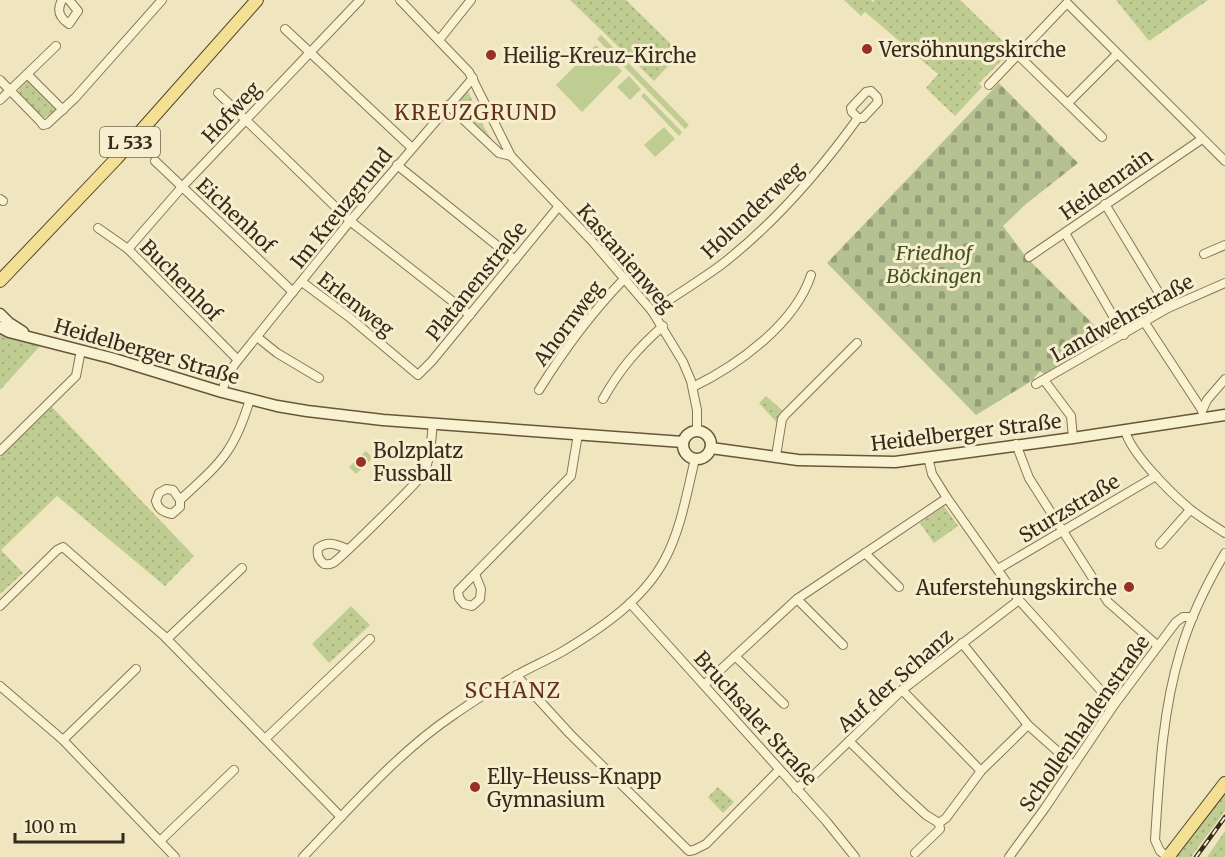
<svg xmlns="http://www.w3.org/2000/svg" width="1225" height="857" font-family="Merriweather,serif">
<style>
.green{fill:url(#green-dots)}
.cemetery{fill:url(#cemetery-stones)}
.pitch{fill:#c0cd92}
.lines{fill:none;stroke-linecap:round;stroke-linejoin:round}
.street-casing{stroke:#877557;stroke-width:10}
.secondary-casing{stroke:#69563a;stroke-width:13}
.primary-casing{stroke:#55432b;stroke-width:14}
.street{stroke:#f9f2d1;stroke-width:8}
.secondary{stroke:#f9f2d1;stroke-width:10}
.primary{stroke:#f4e094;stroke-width:12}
.rail-casing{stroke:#362b1c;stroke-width:4.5}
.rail{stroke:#f6eece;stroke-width:2;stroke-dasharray:7;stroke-linecap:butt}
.poi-dot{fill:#983025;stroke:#f6eece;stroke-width:2}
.labels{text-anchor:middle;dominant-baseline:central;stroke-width:6;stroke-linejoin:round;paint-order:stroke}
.shield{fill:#f6eece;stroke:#706651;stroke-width:1.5}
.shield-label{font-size:18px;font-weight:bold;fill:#362b1c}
.poi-label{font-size:20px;fill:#362b1c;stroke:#f6eece;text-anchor:start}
.street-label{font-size:20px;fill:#362b1c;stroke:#f6eece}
.park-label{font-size:20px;font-style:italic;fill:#425322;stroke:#f6eece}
.neighbourhood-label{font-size:21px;letter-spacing:1.5px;fill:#64311a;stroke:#f6eece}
</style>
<defs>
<pattern id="green-dots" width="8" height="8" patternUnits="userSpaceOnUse" patternTransform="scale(1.5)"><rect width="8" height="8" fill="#c0cd92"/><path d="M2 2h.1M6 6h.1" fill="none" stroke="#a6b07d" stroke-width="1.8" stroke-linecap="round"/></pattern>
<pattern id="cemetery-stones" width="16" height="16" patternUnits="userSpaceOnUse" patternTransform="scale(1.5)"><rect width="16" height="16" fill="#b6c192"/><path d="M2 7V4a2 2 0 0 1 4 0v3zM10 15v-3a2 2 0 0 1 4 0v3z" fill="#959d76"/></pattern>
</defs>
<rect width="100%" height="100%" fill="#efe5be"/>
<g class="green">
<polygon points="570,0 626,0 680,53 654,81"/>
<polygon points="844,0 871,0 873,2 875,0 960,0 1012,50 979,83 982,87 955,116 926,88 938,74 865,12 861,16"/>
<polygon points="1116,0 1208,0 1149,41"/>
<polygon points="26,81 29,81 56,108 52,115 44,117 39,115 19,94 19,88"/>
<polygon points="468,91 485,129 494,143 453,106"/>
<polygon points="0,334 40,346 0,390"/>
<polygon points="766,396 783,411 778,424 759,403"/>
<polygon points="51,406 194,556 165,586 57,496 1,550 23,573 0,594 0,457"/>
<polygon points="944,506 958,526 934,543 920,523"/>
<polygon points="351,606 370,625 329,663 312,644"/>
<polygon points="718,787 734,802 723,813 708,797"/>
<polygon points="1225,788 1225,811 1191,857 1177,857"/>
<polygon points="1225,831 1225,857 1207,857"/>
</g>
<polygon class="cemetery" points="999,83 1078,163 1026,204 1003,226 1026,257 1108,339 1044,374 1040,371 1034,378 1035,379 976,415 827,263"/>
<g class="pitch">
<polygon points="601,35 689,125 685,129 597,39"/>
<polygon points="596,45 622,71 582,112 556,85"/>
<polygon points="629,76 641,89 630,100 617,87"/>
<polygon points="644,93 682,132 679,136 641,96"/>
<polygon points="664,127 675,139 655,157 644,145"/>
<polygon points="366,451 373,458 356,474 349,467"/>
</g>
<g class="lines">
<g class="street-casing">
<g id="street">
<path d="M 62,0 C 56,11 60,18 69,24 L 78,11 L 69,0"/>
<polyline points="400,0 469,72 511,156 592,241 652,311 683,362 691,381 697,410 697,431"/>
<polyline points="285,29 412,148"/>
<polyline points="439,40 471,0"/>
<polyline points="1018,55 1102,137"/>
<polyline points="27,74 56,46"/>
<polyline points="0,80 40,121 43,125 47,124 75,98 162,0"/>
<polyline points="989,85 1067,3 1225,161"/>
<polyline points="218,93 350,221 470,315"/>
<polyline points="0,100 27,74 63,110"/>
<polyline points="1068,103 1117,54"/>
<polyline points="448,105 499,153 511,156"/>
<polyline points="155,161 293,292"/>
<polyline points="397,165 515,260"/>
<polyline points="0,199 3,201"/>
<polyline points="1105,204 1168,308"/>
<polyline points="98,228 128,249 238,360"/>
<polyline points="1065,233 1124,335"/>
<polyline points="128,249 182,187 360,0"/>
<polyline points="1204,254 1225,245"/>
<polyline points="1029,257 1202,139"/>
<polyline points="302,282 349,317 418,375 432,361 559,206"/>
<path d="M 652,311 C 675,296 699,281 721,265 C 774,224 819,172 858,118 L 863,118 L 878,102 L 877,97 L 871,91 L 866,92 L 851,108 L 852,112 L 858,118"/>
<polyline points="1145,323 1202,410"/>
<polyline points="257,337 277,353 319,378"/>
<polyline points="1044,380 1071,416 1073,438"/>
<polyline points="1036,384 1168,308 1225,283"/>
<path d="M 693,387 C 738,365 795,324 811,275"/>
<path d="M 539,390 C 565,348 591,313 625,278"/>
<polyline points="222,392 227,375 238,360 350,221 473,78"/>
<path d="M 603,399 C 620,369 637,349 663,326"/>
<polyline points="1202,411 1207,400 1225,379"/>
<path d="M 1125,430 C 1130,453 1172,494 1190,509 C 1201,518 1213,525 1225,533"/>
<polyline points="1016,444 1029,478 1108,602 1158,646"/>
<polyline points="0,451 76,376 81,350"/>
<polyline points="776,456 782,419 785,415 857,343"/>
<polyline points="928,457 932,474 947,498 1019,600 1114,705"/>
<path d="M 180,500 L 173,490 L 166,489 L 159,493 L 156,501 C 158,509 163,512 172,514 L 180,507 L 180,500 C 220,463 234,453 250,399"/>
<polyline points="1160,544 1190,510"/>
<path d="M 348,549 C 336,545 329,540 318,548 C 317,555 318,559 324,564 C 328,564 329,565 333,563 C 340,559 419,481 423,474 C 431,459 431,440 433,423"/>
<polyline points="865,553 899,587"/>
<polyline points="998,569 1156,476"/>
<polyline points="475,574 481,589 480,599 472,606 464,604 459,598 458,591 571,476 578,434"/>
<polyline points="797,599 843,645"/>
<polyline points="630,603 826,821 855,857"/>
<polyline points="0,606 57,550 63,547 164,636 341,817"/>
<polyline points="167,639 242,568"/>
<polyline points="962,643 1028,725 1073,765"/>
<polyline points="735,656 784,704"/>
<polyline points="516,675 570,734 689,851 694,850 706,844 779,770"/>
<polyline points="704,685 797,599 947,498"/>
<polyline points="0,686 63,740 175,857"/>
<polyline points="902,690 981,771"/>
<polyline points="265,739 370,639"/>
<polyline points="63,740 136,669"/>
<polyline points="849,741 902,793 926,815 939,823"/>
<polyline points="796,789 814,775 902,690 1019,600"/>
<polyline points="160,841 234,770"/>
<polyline points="915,853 940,829 939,823 946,818 981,771 1028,725"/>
<path d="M 303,857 C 351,807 398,752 455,714 C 475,700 496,687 517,675 C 533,666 550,659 565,650 C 603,627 644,599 665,559 C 681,529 687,492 695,459"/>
<polyline points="1009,857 1045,808 1114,705 1176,622 1183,617 1193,617"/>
<path d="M 1168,857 L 1160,851 L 1155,840 C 1159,778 1162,713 1180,653 C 1190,618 1206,585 1225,553"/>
</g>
</g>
<g class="secondary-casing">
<g id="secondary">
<polyline points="0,314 9,323 23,332"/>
<polyline points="0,327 9,332 111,358 222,392 277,406 307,411 383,420 683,442"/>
<circle cx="697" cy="445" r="14"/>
<polyline points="711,448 798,460 895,462 1073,438 1225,415"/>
</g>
</g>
<g class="primary-casing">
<g id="primary">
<polyline points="0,281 116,159 257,0"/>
<polyline points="1168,857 1225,783"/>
</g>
</g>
<use href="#street" class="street"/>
<use href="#secondary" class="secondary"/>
<use href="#primary" class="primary"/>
<g class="rail-casing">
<polyline id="rail" points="1196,857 1225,817"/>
</g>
<use href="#rail" class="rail"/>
</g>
<g class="poi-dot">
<circle cx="867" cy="49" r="6"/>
<circle cx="491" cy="55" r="6"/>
<circle cx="361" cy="462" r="6"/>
<circle cx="1129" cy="587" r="6"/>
<circle cx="475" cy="787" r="6"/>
</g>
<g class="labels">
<rect class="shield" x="100" y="127" width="60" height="30" rx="4.5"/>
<g class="shield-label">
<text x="130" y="142">L 533</text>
</g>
<g class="poi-label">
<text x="879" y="49">Versöhnungskirche</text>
<text x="503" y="55">Heilig-Kreuz-Kirche</text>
<text x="373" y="450">Bolzplatz<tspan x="373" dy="23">Fussball</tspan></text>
<text x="1117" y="587" text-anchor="end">Auferstehungskirche</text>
<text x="487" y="776">Elly-Heuss-Knapp<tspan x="487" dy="23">Gymnasium</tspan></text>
</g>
<g class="street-label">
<text transform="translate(231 112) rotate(-47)">Hofweg</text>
<text transform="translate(1106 184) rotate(-35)">Heidenrain</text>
<text transform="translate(341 208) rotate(-51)">Im Kreuzgrund</text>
<text transform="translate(752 210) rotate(-43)">Holunderweg</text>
<text transform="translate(236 215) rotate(43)">Eichenhof</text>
<text transform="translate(626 258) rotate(49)">Kastanienweg</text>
<text transform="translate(181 280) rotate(45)">Buchenhof</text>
<text transform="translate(476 281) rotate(-51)">Platanenstraße</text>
<text transform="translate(356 304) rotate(38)">Erlenweg</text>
<text transform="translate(1122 318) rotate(-29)">Landwehrstraße</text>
<text transform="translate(568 323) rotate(-53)">Ahornweg</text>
<text transform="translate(147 351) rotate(16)">Heidelberger Straße</text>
<text transform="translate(966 432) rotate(-7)">Heidelberger Straße</text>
<text transform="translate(1069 508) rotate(-31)">Sturzstraße</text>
<text transform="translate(895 680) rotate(-41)">Auf der Schanz</text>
<text transform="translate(756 718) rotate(48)">Bruchsaler Straße</text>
<text transform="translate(1084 723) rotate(-55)">Schollenhaldenstraße</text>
</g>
<g class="park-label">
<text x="934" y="252">Friedhof<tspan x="934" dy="23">Böckingen</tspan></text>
</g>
<g class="neighbourhood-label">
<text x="476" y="112">KREUZGRUND</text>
<text x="513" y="690">SCHANZ</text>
</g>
</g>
<path d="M15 833v9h108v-9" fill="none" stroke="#362b1c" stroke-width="3"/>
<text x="24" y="833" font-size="18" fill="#362b1c" stroke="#f6eece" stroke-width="4.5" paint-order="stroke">100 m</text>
</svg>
